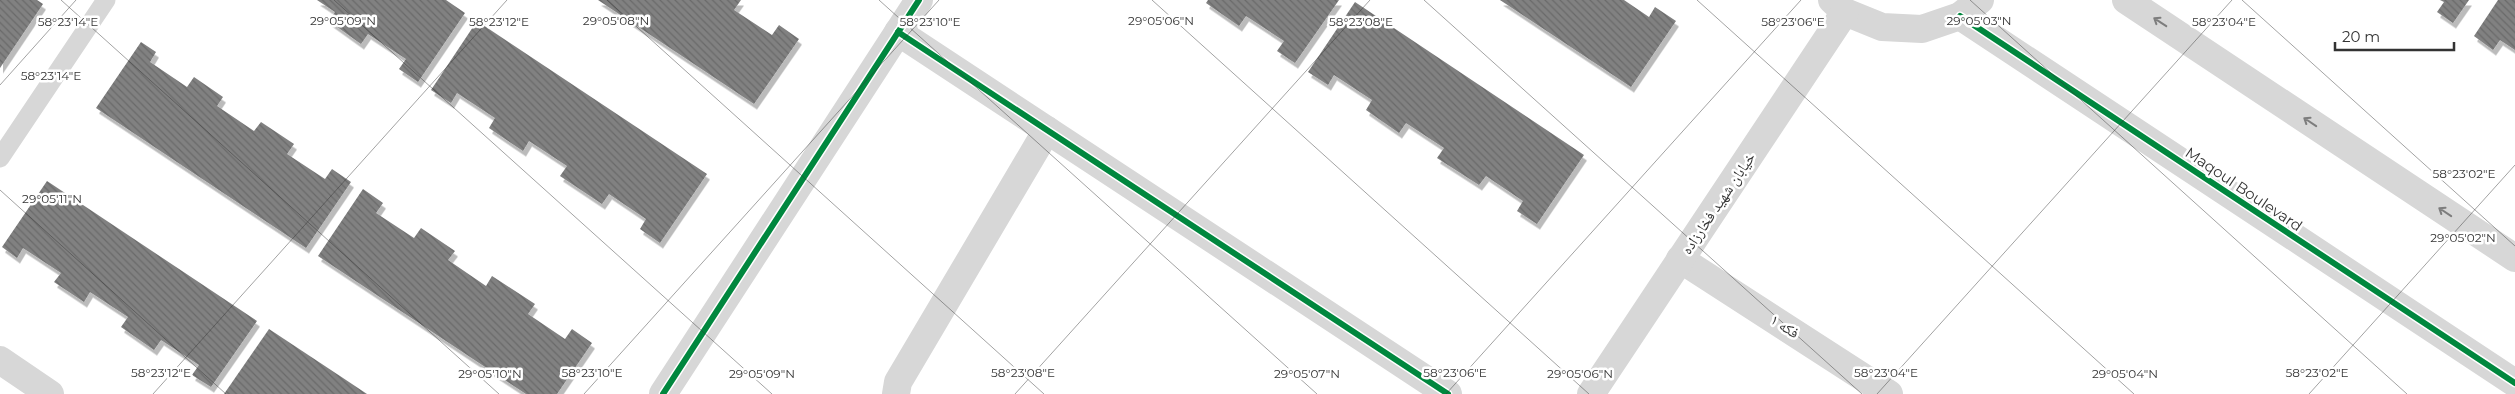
<svg xmlns="http://www.w3.org/2000/svg" width="2515" height="394" font-family="Montserrat,'Noto Naskh Arabic',sans-serif">
<style>
.building{fill:url(#building-back-hatch);filter:url(#shadow)}
.lines{fill:none;stroke-linecap:round;stroke-linejoin:round}
.service{stroke:#d7d7d7;stroke-width:19}
.minor{stroke:#d7d7d7;stroke-width:28}
.tertiary{stroke:#d7d7d7;stroke-width:28}
.cycleway-casing{stroke:#fff;stroke-width:9}
.cycleway{stroke:#00873e;stroke-width:6}
.oneway{stroke:#7d7d7d}
.ticks{fill:none;stroke:#333;stroke-width:1;stroke-opacity:0.45}
.labels{text-anchor:middle;dominant-baseline:central;stroke-width:5;stroke-linejoin:round;paint-order:stroke}
.street-label{font-size:15px;fill:#333;stroke:#fff}
.ticks-label{font-size:12px;text-anchor:middle;fill:#333;stroke:#fff;stroke-width:5;stroke-linejoin:round;paint-order:stroke}
</style>
<defs>
<pattern id="building-back-hatch" width="6" height="6" patternUnits="userSpaceOnUse" patternTransform="scale(1.25)"><rect width="6" height="6" fill="#818181"/><path d="M-1 5l2 2M0 0l6 6M5-1l2 2" fill="none" stroke="#6a6a6a"/></pattern>
<filter id="shadow"><feDropShadow dx="3" dy="5.5" stdDeviation="0" flood-color="#0004"/></filter>
</defs>
<rect width="100%" height="100%" fill="#fff"/>
<g class="building">
<polygon points="0,0 37,0 43,4 0,68"/>
<polygon points="317,0 446,0 465,13 418,82 399,69 406,59 368,34 361,44 329,21 335,12"/>
<polygon points="598,0 741,0 734,10 772,35 779,25 799,39 754,104"/>
<polygon points="1208,0 1339,0 1295,63 1277,51 1284,41 1246,16 1239,26 1206,3"/>
<polygon points="1500,0 1624,0 1649,17 1655,7 1676,21 1631,87"/>
<polygon points="2440,0 2469,0 2453,23 2437,12 2444,2"/>
<polygon points="2498,0 2515,0 2515,50 2500,40 2493,50 2474,36"/>
<polygon points="1355,2 1584,155 1537,224 1517,211 1523,201 1486,176 1479,185 1437,158 1444,148 1406,123 1399,133 1366,110 1372,100 1334,75 1328,85 1308,72"/>
<polygon points="477,21 707,174 660,243 640,229 646,219 609,194 602,204 560,176 567,166 529,141 523,151 489,128 495,118 457,93 451,103 431,90"/>
<polygon points="141,42 156,52 150,62 187,87 194,77 223,97 217,106 254,131 261,122 294,144 287,154 325,179 332,169 351,182 306,248 96,108"/>
<polygon points="47,181 257,321 211,387 192,375 199,365 161,340 154,350 121,327 128,317 90,292 84,302 54,282 61,273 23,248 17,258 2,247"/>
<polygon points="363,189 383,203 376,213 414,238 421,228 455,251 448,260 486,286 492,276 535,304 528,314 565,339 572,329 592,343 557,394 526,394 318,256"/>
<polygon points="269,329 343,378 367,394 224,394"/>
</g>
<g class="lines">
<polyline class="service" points="0,158 106,0"/>
<g class="minor">
<polyline points="898,32 1448,394"/>
<polyline points="1680,259 1889,394"/>
<polyline points="896,394 898,382 1047,130"/>
</g>
<g class="tertiary">
<polyline points="1832,0 1845,12 1882,27 1922,29 1960,16 1980,0"/>
<polyline points="2126,0 2515,258"/>
<polyline points="1960,16 2515,383"/>
<polyline points="0,360 50,394"/>
<polyline points="663,394 919,0"/>
<polyline points="1591,394 1845,12"/>
</g>
<g class="cycleway-casing">
<g id="cycleway">
<polyline points="1960,16 2515,383"/>
<polyline points="898,32 1448,394"/>
<polyline points="663,394 919,0"/>
</g>
</g>
<use href="#cycleway" class="cycleway"/>
</g>
<defs><path id="oneway-shaft" d="M-6 0H5M1.5-3L5.5 0L1.5 3" fill="none" stroke-width="1.6" stroke-linecap="round" stroke-linejoin="round" transform="scale(1.25)"/></defs>
<g class="oneway">
<use href="#oneway-shaft" transform="translate(2160 22) rotate(-147)"/>
<use href="#oneway-shaft" transform="translate(2310 122) rotate(-146)"/>
<use href="#oneway-shaft" transform="translate(2445 212) rotate(-146)"/>
</g>
<path class="ticks" d="M 61,0 L 499,394M 334,0 L 772,394M 607,0 L 1044,394M 879,0 L 1317,394M 1152,0 L 1589,394M 1424,0 L 1862,394M 1697,0 L 2134,394M 1970,0 L 2407,394M 2242,0 L 2515,246M 0,85 L 76,0M 0,190 L 226,394M 153,394 L 507,0M 584,394 L 939,0M 1015,394 L 1370,0M 1446,394 L 1801,0M 1877,394 L 2232,0M 2309,394 L 2515,165"/>
<g class="labels">
<g class="street-label">
<text transform="translate(2244 189) rotate(34)">Maqoul Boulevard</text>
<text transform="translate(1718 203) rotate(-56)">خیابان شهید فخارزاده</text>
<text transform="translate(1785 326) rotate(33)">فکه ۱</text>
</g>
</g>
<g class="ticks-label">
<text x="1979" y="25">29°05'03"N</text>
<text x="343" y="25">29°05'09"N</text>
<text x="616" y="25">29°05'08"N</text>
<text x="1161" y="25">29°05'06"N</text>
<text x="68" y="26">58°23'14"E</text>
<text x="499" y="26">58°23'12"E</text>
<text x="930" y="26">58°23'10"E</text>
<text x="1361" y="26">58°23'08"E</text>
<text x="1793" y="26">58°23'06"E</text>
<text x="2224" y="26">58°23'04"E</text>
<text x="51" y="80">58°23'14"E</text>
<text x="2464" y="178">58°23'02"E</text>
<text x="52" y="203">29°05'11"N</text>
<text x="2463" y="242">29°05'02"N</text>
<text x="161" y="377">58°23'12"E</text>
<text x="592" y="377">58°23'10"E</text>
<text x="1023" y="377">58°23'08"E</text>
<text x="1455" y="377">58°23'06"E</text>
<text x="1886" y="377">58°23'04"E</text>
<text x="2317" y="377">58°23'02"E</text>
<text x="490" y="378">29°05'10"N</text>
<text x="762" y="378">29°05'09"N</text>
<text x="1307" y="378">29°05'07"N</text>
<text x="1580" y="378">29°05'06"N</text>
<text x="2125" y="378">29°05'04"N</text>
</g>
<path d="M2335 42v8h119v-8" fill="none" stroke="#333333" stroke-width="2.5"/>
<text x="2342" y="42" font-size="15" fill="#333333" stroke="#ffffff" stroke-width="4" paint-order="stroke">20 m</text>
</svg>
